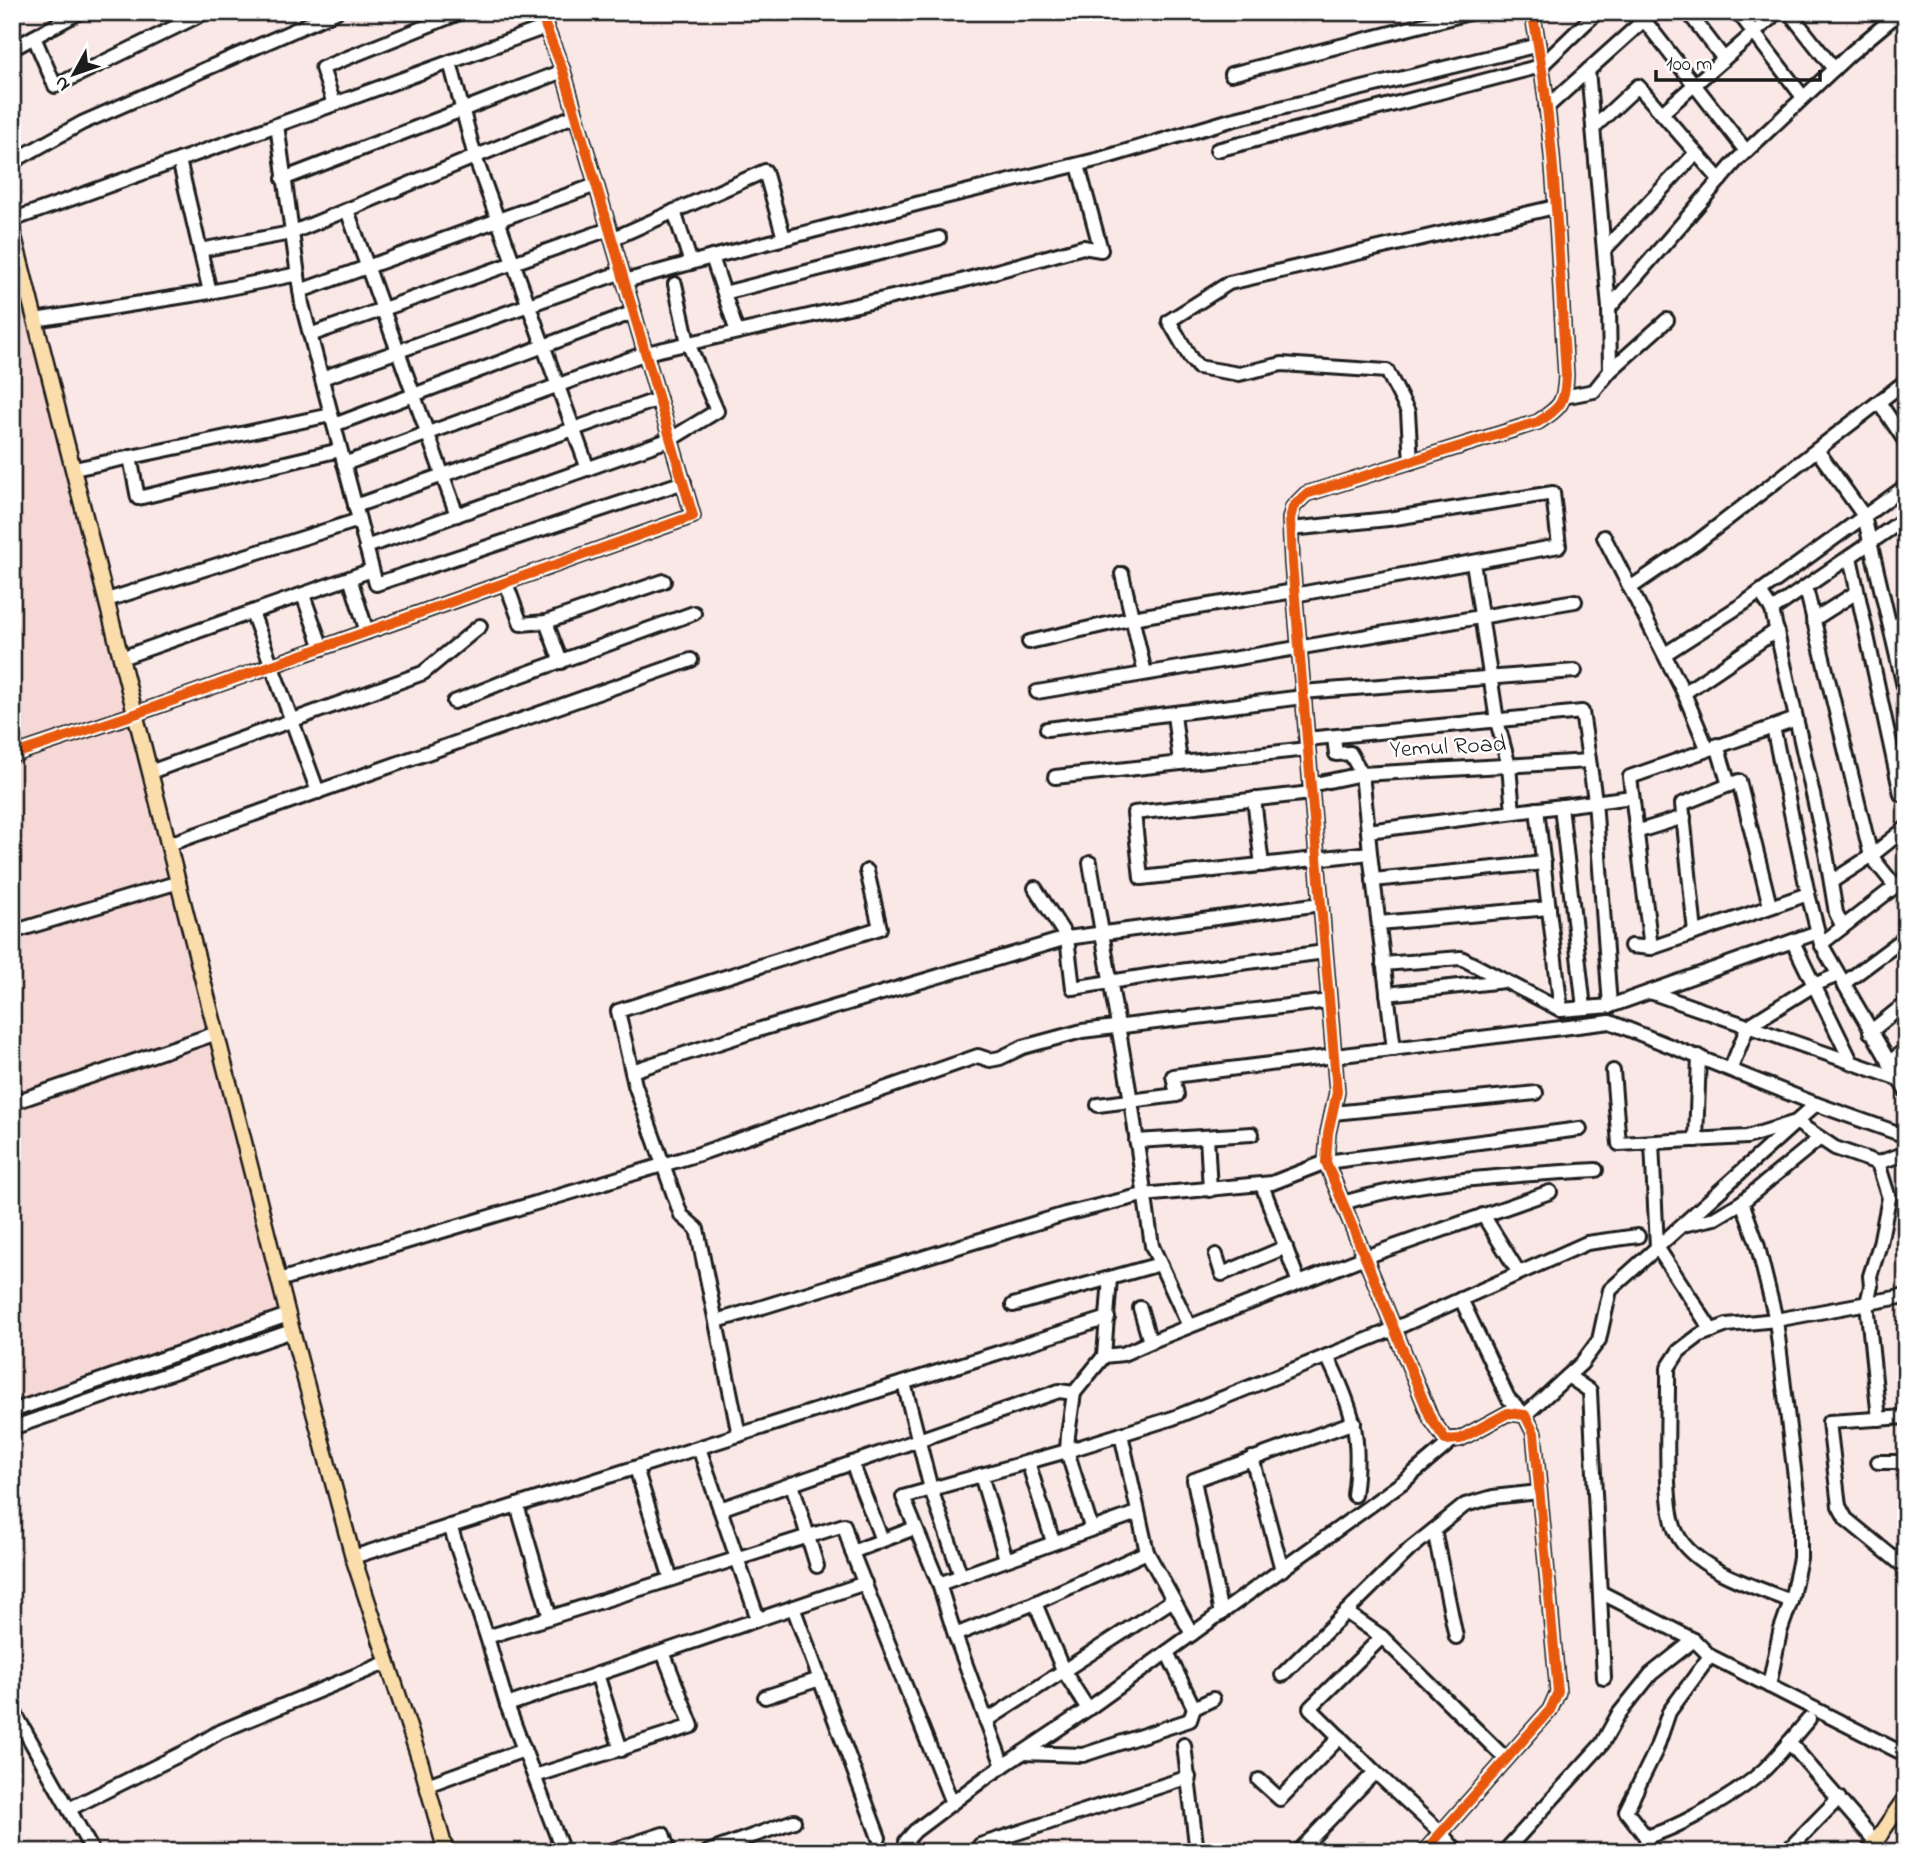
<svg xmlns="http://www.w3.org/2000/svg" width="1918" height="1864" font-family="'Indie Flower',sans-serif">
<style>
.built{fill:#f6d8d6}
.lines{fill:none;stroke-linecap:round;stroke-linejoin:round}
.minor-casing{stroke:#1c1c1c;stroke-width:18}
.major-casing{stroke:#1c1c1c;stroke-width:19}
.minor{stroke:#fff;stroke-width:12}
.major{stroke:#fbddab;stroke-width:14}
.cycleway-casing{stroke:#fff;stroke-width:15}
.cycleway{stroke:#e8590c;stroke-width:10}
.labels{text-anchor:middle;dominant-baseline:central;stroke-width:5;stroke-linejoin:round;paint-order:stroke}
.street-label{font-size:24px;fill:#1c1c1c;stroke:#fff}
</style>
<rect width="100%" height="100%" fill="#fae8e7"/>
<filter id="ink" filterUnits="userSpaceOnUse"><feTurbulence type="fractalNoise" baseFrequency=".0143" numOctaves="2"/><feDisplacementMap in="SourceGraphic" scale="14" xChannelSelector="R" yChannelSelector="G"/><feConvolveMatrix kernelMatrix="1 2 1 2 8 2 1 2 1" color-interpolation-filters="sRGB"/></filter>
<g filter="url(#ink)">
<polygon class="built" points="12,185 35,320 290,1322 12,1424"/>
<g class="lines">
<g class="minor-casing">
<g id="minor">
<polyline points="1688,12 1724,59"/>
<polyline points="1738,12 1803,97"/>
<polyline points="1789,12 1834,69"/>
<polyline points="1644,20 1746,151"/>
<polyline points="34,37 55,86 206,12"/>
<polyline points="12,49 80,12"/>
<polyline points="450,62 475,157 588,469"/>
<polyline points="1588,70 1609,308"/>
<polyline points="1231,74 1473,12"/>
<polyline points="334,104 322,68 462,12"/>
<polyline points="1546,108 1653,12"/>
<polyline points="1662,113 1771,18"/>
<polyline points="277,125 546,27"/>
<polyline points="1594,127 1638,86 1720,180"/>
<polyline points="1217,150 1541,66 1597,12"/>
<polyline points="179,160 210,292"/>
<polyline points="12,162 82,123 336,12"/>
<polyline points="283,179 563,71"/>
<polyline points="347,210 457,515"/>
<polyline points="674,211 691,263"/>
<polyline points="12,220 277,125 302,304 376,584 684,482"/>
<polyline points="612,239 765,171 784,238"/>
<polyline points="200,250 291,233 576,115"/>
<polyline points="1604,250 1696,153"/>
<polyline points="712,257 924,202 1100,159 1231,120 1539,45"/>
<polyline points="625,281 712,257 737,332"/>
<polyline points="300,291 596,185"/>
<polyline points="724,293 939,238"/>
<polyline points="35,320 210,292 298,274"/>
<polyline points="310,335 609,229"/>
<polyline points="1610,371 1667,320"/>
<polyline points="322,378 622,272"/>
<polyline points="1563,397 1594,391 1610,371 1609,308 1737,160 1851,53 1900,12"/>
<polyline points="1879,402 1903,438 1906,437"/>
<polyline points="334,425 634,312"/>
<polyline points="1817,450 1864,516 1906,695"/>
<polyline points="130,457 138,498 340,450"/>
<polyline points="1411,462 1408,412 1387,371 1282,364 1239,374 1198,367 1191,359 1169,321 1229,283 1555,207"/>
<polyline points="344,464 646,353 954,283 1083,247 1101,250 1078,165"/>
<polyline points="74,469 331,415"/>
<polyline points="355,506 659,399"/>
<polyline points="1291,529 1388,519 1553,493 1559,546 1294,595"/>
<polyline points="1604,537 1684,693 1777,630"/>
<polyline points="366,547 671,439 717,411 688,343 675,284"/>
<polyline points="1850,557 1901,794 1906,795"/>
<polyline points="1473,562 1497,721 1509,766 1513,812"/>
<polyline points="1122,574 1145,673"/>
<polyline points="350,578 367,632"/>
<polyline points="506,583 521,624 546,622 664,581"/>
<polyline points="1630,588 1696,543 1906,381"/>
<polyline points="1806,588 1871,856 1895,886"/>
<polyline points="1760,592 1772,610 1826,853 1836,913 1843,927"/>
<polyline points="303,595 322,648"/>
<polyline points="107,600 359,520"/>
<polyline points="1772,610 1906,518"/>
<polyline points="252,612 318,792"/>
<polyline points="1813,620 1857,592"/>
<polyline points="546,622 561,662"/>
<polyline points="1891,629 1906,618"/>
<polyline points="1029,642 1138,617 1294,591"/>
<polyline points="1665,654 1746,602 1906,486"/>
<polyline points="121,658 372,570"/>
<polyline points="1037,692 1575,601"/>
<polyline points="1302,692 1575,671"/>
<polyline points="1684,693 1707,748"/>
<polyline points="454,702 511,679 694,613"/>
<polyline points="1174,715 1180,762"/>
<polyline points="1773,727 1808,894 1821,944 1906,1091"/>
<polyline points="1047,729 1303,697"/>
<polyline points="1334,737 1336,754 1350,753 1362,774 1368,831"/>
<polyline points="1306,739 1582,712 1595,800 1610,1006"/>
<polyline points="1717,745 1729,785"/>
<polyline points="12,755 135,714 693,516 563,71 540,12"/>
<polyline points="150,772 423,673 480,626"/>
<polyline points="1055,777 1307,749"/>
<polyline points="1310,785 1362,774 1589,761"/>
<polyline points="1311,793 1134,813 1141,878 1370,853 1368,831 1632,797"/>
<polyline points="1254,799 1262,865"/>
<polyline points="1561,806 1584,1008"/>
<polyline points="1537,809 1561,1010"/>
<polyline points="1636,832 1684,817"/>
<polyline points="169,844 691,660"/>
<polyline points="1370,853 1394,1049"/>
<polyline points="1090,863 1131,1101 1152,1246 1189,1326"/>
<polyline points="1373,880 1544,863"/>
<polyline points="1831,882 1871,856 1906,828"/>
<polyline points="1035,888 1067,938 1073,988 1172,972 1325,952"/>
<polyline points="1379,923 1549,908"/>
<polyline points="12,932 179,882"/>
<polyline points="1695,933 1682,804 1739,781 1770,906"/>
<polyline points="1793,942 1851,1061"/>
<polyline points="1821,944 1906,878"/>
<polyline points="1631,946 1651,948 1808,894"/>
<polyline points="1651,948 1630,777 1796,719"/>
<polyline points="1383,964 1461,958 1561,1010 1610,1006 1818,932"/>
<polyline points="1843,984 1906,937"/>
<polyline points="1650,992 1899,1079"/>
<polyline points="1387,994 1504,981"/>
<polyline points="1870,1032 1906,1003"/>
<polyline points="1889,1063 1906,1049"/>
<polyline points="1731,1068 1748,1026 1814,985 1838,975"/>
<polyline points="632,1071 761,1029 1067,938 1321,904"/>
<polyline points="1613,1071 1619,1144 1747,1137 1796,1122 1835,1148 1878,1163 1906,1153"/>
<polyline points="12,1103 217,1033"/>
<polyline points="1098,1105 1177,1095 1173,1076 1610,1022 1816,1104 1906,1136"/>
<polyline points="1333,1113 1536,1093"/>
<polyline points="1207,1137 1210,1190"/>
<polyline points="1696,1140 1699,1056"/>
<polyline points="1136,1141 1252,1134"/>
<polyline points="1652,1143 1657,1247 1712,1331"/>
<polyline points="1878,1163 1889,1198 1880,1244 1870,1276 1871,1286 1867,1303 1879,1419"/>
<polyline points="1262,1185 1299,1283"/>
<polyline points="1742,1202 1757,1243 1776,1320 1800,1519 1800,1558 1791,1601 1780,1632 1769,1686"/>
<path d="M 1343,1203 C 1420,1179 1516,1175 1596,1170"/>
<polyline points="1483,1215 1519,1273"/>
<polyline points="1683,1225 1715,1218 1742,1202 1820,1138"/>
<polyline points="1216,1255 1222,1274 1286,1247"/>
<polyline points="279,1280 699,1154 978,1056 990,1060 1000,1058 1023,1047 1082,1031 1329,1001"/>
<polyline points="1461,1299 1508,1398 1525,1415 1582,1363 1599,1340 1610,1290 1816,1104"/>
<polyline points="1013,1305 1160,1264"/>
<polyline points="1140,1308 1150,1342 1365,1257 1550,1192"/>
<polyline points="717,1321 1065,1214 1143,1195 1272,1183 1326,1162 1580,1129"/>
<polyline points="1104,1356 1123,1354 1150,1342"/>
<path d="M 1327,1356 C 1353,1409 1362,1436 1354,1495"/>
<polyline points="1568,1376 1590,1391 1604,1678"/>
<polyline points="904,1383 931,1489 961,1576"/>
<polyline points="12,1411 288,1315"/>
<polyline points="1906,1417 1829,1422 1839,1506 1846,1519 1906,1568"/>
<polyline points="12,1428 292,1331"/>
<polyline points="1121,1434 1147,1552 1192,1634"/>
<polyline points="739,1435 697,1229 681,1215 635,1085 618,1011 880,928 867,871"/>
<polyline points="699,1448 758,1619"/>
<polyline points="1252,1458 1282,1570"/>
<polyline points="1028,1462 1053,1542"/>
<polyline points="1878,1462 1906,1462"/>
<polyline points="852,1463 882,1540"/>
<polyline points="636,1468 671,1579"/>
<polyline points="981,1475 1006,1559"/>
<polyline points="792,1484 817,1566"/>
<polyline points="517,1505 550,1617"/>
<polyline points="720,1509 1059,1391 1074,1393"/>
<polyline points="450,1526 487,1637 507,1705 563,1852"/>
<polyline points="1091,1527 1067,1451 1068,1435 1074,1393 1104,1356 1110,1278"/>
<polyline points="915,1528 852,1552 952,1803"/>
<polyline points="1434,1530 1456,1637"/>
<polyline points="353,1557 1108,1318"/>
<polyline points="939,1584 1137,1513"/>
<polyline points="1600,1592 1694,1640"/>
<path d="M 1791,1601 C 1756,1587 1695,1570 1677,1534 C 1662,1506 1669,1404 1668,1368 L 1679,1351 L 1700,1335 L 1727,1325 L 1776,1320 L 1906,1296"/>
<polyline points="793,1607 879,1838"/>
<polyline points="1346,1612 1382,1637"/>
<polyline points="1221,1614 1194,1480 1354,1422"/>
<polyline points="955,1635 1035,1603"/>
<polyline points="487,1637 844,1525 852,1552"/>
<polyline points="1167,1652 1194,1708 1213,1699"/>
<polyline points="597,1674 621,1750"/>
<polyline points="1282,1675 1410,1549 1465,1505 1493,1497 1539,1492"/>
<polyline points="765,1697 820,1679"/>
<polyline points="507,1705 865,1583"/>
<polyline points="12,1708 93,1852"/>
<polyline points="1088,1709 1063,1670 1035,1603 1147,1552"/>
<polyline points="986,1721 1173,1600"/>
<polyline points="1789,1742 1875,1841"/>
<polyline points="1184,1745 1197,1852"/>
<polyline points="1022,1753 1083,1755 1190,1720 1194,1708"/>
<polyline points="1003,1766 955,1635 939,1584 903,1497 1067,1451 1173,1418 1394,1329 1587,1243 1638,1236"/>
<polyline points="1375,1772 1310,1708 1382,1637 1506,1759"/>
<polyline points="535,1776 692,1726 663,1652"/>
<polyline points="1259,1780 1280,1799 1340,1737"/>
<polyline points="427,1785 524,1750"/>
<polyline points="69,1809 191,1749 219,1732 388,1662"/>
<path d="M 1646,1837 C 1681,1827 1738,1794 1765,1769 C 1781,1753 1794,1736 1809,1719"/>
<polyline points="980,1845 1189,1777"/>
<polyline points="607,1852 663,1834 669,1852"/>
<polyline points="708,1852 794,1821"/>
<polyline points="907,1852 906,1841 915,1831 985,1778 1088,1709 1403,1482 1454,1439"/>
<polyline points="1298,1852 1375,1772 1440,1832 1457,1852"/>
<path d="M 1424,1852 L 1550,1710 L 1558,1692 L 1534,1433 L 1525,1415 L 1508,1413 L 1460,1439 L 1446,1440 L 1431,1419 L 1326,1162 L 1328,1133 L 1337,1092 L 1292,563 L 1290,519 L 1293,507 L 1306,494 L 1538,422 C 1561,407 1565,403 1566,375 C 1558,254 1556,131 1532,12"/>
<polyline points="1504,1852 1602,1744 1618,1715 1651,1674 1694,1640 1710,1656"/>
<polyline points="1648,1852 1646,1837 1626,1811 1656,1750 1669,1712 1710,1656 1906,1755"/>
<polyline points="1786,1852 1839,1798"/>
</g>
</g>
<g class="major-casing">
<g id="major">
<polyline points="12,229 292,1331 353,1557 421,1764 446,1852"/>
<polyline points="1868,1852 1906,1797"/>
</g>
</g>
<use href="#minor" class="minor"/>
<use href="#major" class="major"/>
<g class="cycleway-casing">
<g id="cycleway">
<polyline points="12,755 135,714 693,516 563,71 540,12"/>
<path d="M 1424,1852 L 1550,1710 L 1558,1692 L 1534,1433 L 1525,1415 L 1508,1413 L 1460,1439 L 1446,1440 L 1431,1419 L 1326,1162 L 1328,1133 L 1337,1092 L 1292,563 L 1290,519 L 1293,507 L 1306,494 L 1538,422 C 1561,407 1565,403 1566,375 C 1558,254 1556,131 1532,12"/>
</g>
</g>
<use href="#cycleway" class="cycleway"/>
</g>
</g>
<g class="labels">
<g class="street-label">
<text transform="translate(1448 748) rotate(-3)">Yemul Road</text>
</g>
</g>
<rect width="1918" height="1864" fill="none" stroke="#fff" stroke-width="42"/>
<rect x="21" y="21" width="1876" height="1822" fill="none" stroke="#1c1c1c" stroke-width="2.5" filter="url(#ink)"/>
<g transform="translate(74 74) rotate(230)" stroke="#ffffff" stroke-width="5" paint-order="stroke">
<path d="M0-5L12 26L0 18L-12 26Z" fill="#1c1c1c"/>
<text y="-10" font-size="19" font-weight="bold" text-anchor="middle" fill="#1c1c1c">N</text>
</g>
<path d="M1656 70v10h164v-10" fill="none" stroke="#1c1c1c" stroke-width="3.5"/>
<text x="1666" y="70" font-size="21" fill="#1c1c1c" stroke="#ffffff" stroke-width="5" paint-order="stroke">100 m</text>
</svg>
